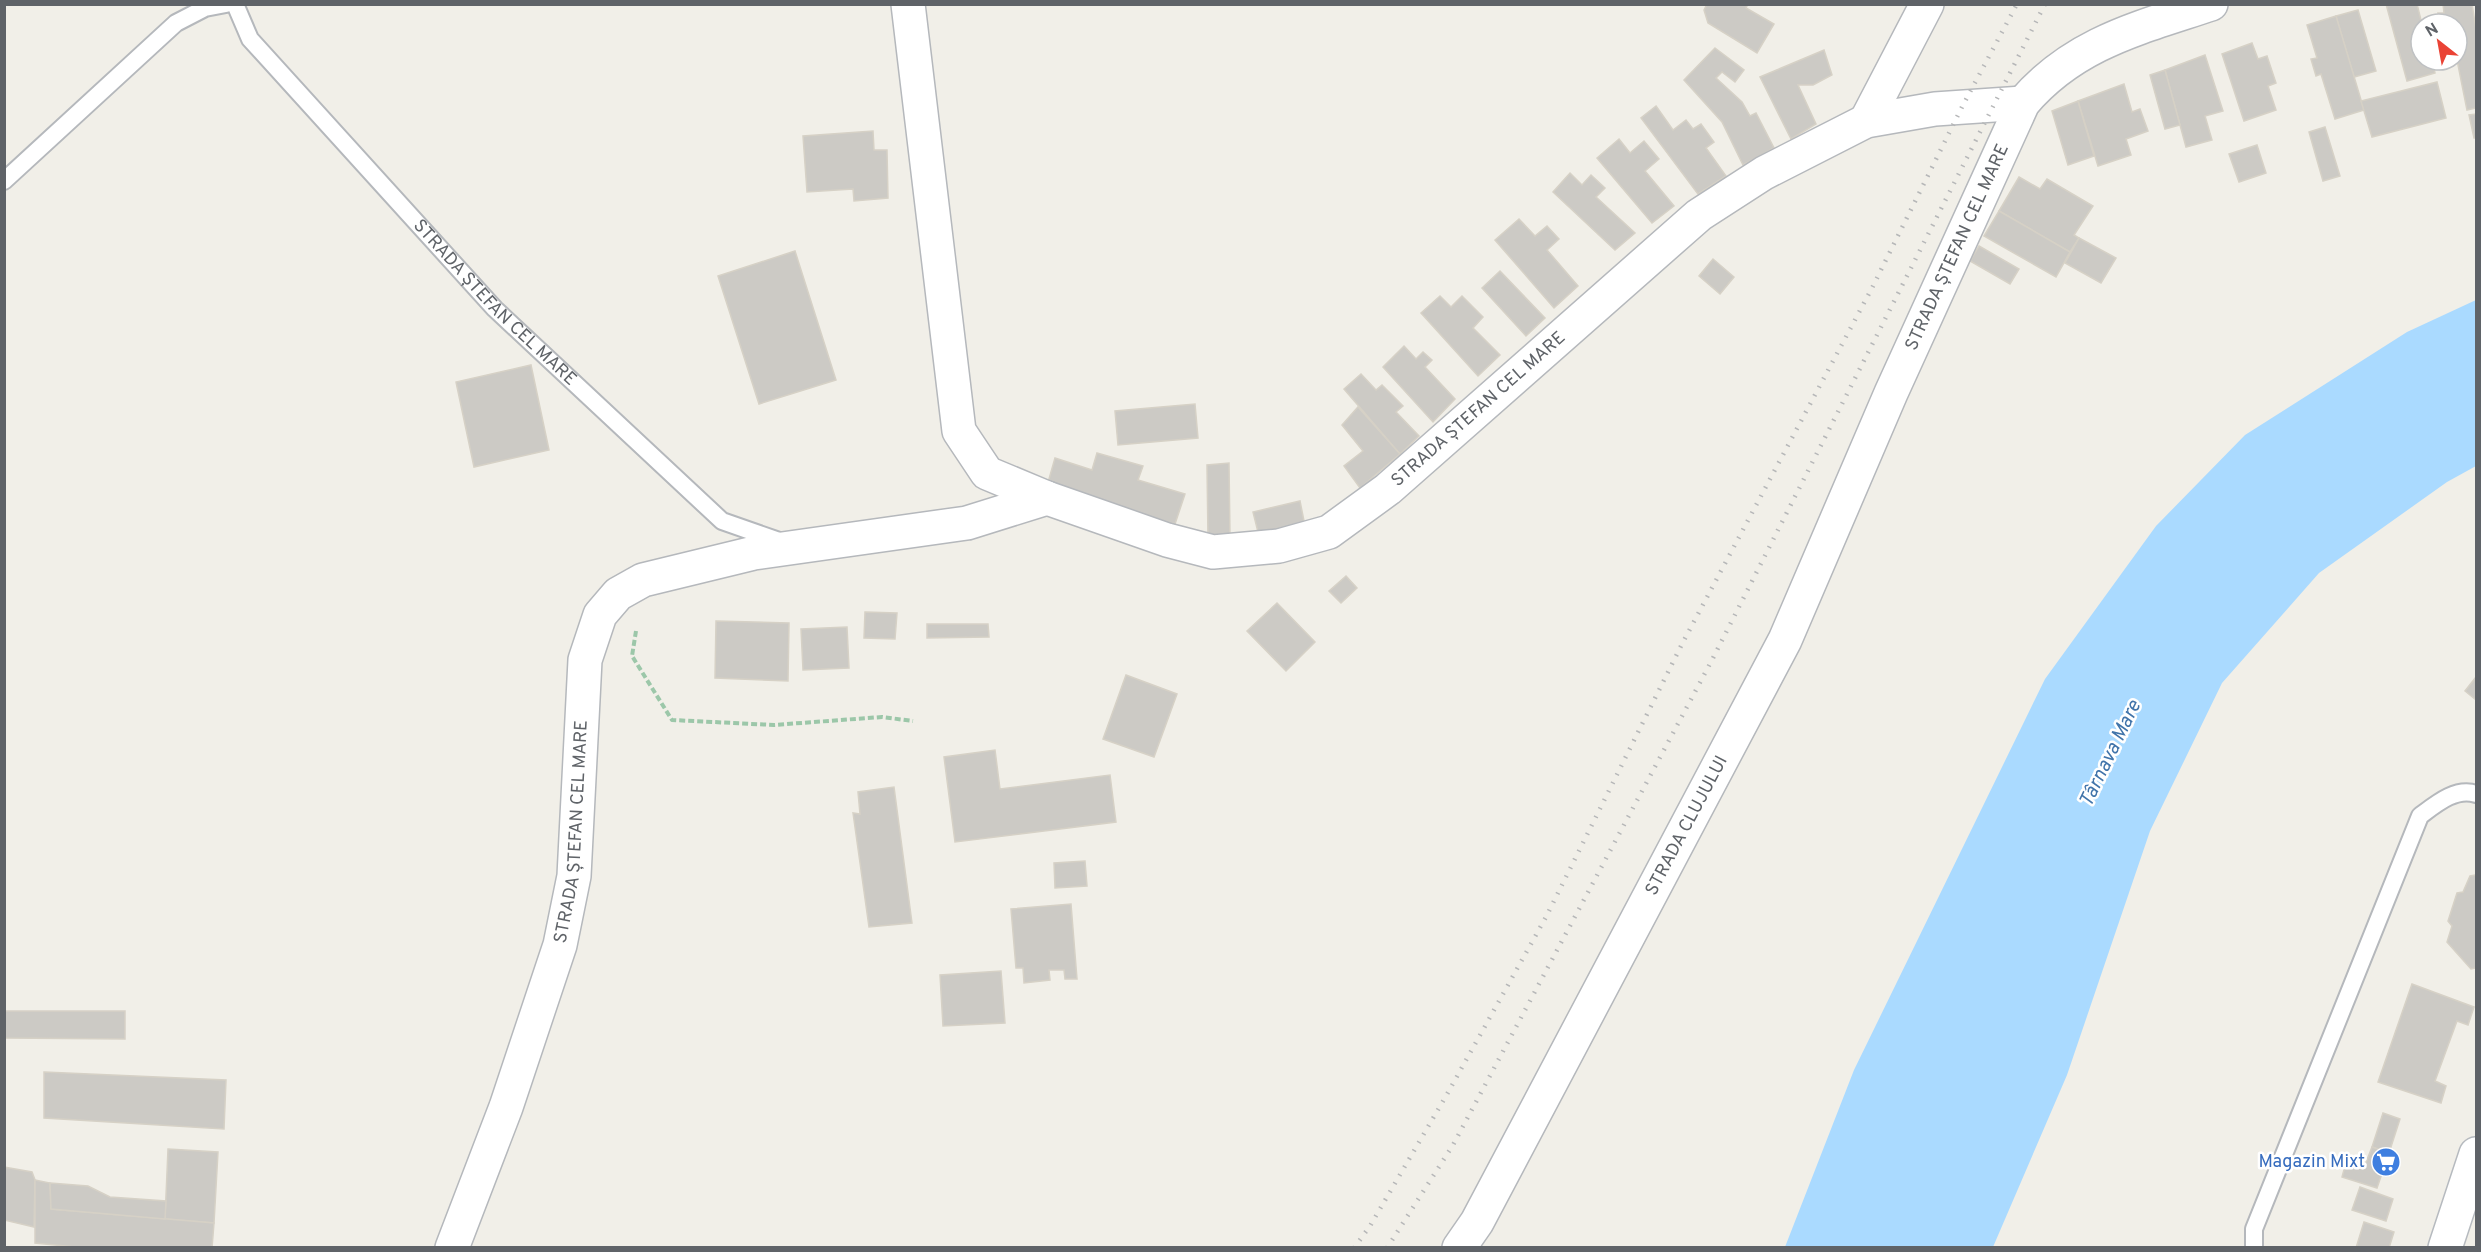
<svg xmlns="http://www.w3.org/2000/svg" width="2481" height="1252" font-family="Overpass,sans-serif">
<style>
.water{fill:#aadaff}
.building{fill:#cccac5;stroke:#d6d1c6;stroke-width:1.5}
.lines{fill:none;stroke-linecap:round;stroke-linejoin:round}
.lane-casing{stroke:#b5b8bc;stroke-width:20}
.street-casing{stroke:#b5b8bc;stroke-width:36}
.secondary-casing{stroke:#b6babf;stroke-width:36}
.path{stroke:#9cc7a9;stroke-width:4;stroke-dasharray:6 3;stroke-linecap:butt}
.lane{stroke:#fff;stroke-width:16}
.street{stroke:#fff;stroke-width:33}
.secondary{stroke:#fff;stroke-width:33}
.rail{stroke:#b6b7b8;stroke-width:4.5;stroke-dasharray:1.5 8;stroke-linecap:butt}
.labels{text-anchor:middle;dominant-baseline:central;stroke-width:5;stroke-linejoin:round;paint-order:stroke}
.street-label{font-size:18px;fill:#5f6368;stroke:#fff}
.shop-label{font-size:18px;fill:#366cbe;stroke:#fff;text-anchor:end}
.water-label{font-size:20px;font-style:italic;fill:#4174aa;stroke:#fff}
</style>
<rect width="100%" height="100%" fill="#f1efe8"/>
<polygon class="water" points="2476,300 2476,466 2447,482 2319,573 2222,683 2150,831 2067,1075 1993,1247 1785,1247 1854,1070 2045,679 2156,526 2245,435 2407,332"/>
<g class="building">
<polygon points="1707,4 1748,4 1746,8 1774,24 1757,53 1708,23 1704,10"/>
<polygon points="2386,4 2417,4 2422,24 2421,60 2432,60 2435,73 2407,81"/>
<polygon points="2443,4 2472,4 2476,29 2476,108 2467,110 2457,60 2457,24 2441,24 2438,13 2444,13"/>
<polygon points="2358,10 2376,71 2354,77 2336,16"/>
<polygon points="2336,16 2364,110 2335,119 2321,74 2316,76 2311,59 2317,58 2307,25"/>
<polygon points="2252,43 2258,59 2267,56 2276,83 2268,86 2276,110 2244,121 2222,54"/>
<polygon points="1715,48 1744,70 1735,82 1722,72 1716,78 1742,102 1750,116 1756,113 1774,148 1743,165 1722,122 1684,80"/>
<polygon points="1824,50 1832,75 1813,85 1798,85 1816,124 1791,139 1760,77"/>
<polygon points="2205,55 2223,111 2205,116 2212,140 2186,147 2165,70"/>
<polygon points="2165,70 2180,125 2165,129 2150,75"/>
<polygon points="2437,82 2446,118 2372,137 2361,101"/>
<polygon points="2124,84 2132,112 2140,109 2148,131 2126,139 2131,155 2098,166 2078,101"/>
<polygon points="2078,101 2094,156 2068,165 2052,111"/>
<polygon points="1656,106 1673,130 1686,120 1693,129 1701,124 1714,142 1706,148 1726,176 1698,194 1641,118"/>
<polygon points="2476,114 2476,138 2474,138 2469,115"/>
<polygon points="2325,127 2340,176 2323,181 2309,132"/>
<polygon points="873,131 874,150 887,150 888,198 854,201 853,189 807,192 803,136"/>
<polygon points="1619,139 1630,153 1644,141 1659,159 1645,171 1674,206 1652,223 1597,158"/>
<polygon points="2257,145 2266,173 2239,182 2229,154"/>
<polygon points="1570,173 1582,185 1591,175 1605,188 1596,197 1635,233 1615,250 1553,192"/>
<polygon points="2019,177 2040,189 2047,179 2093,206 2074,235 2079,238 2070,252 1999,211"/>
<polygon points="1999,211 2070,252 2056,277 1984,236"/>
<polygon points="1519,219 1535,236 1547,226 1559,239 1547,250 1578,286 1554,308 1495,240"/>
<polygon points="2079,238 2116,258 2101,283 2065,263"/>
<polygon points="1979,246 2019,269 2010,284 1970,261"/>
<polygon points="795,251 836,380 759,404 718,276"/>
<polygon points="1713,259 1734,277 1720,294 1699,276"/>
<polygon points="1500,271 1545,318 1526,336 1482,288"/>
<polygon points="1440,296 1451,307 1462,296 1483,317 1473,328 1500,355 1478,376 1421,313"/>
<polygon points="1404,346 1416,359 1423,352 1432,360 1425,367 1455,399 1433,422 1383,367"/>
<polygon points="531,365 549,450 474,467 456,382"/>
<polygon points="1361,374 1376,390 1382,385 1403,406 1396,412 1419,436 1400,454 1344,389"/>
<polygon points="1195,404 1198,438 1118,445 1115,411"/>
<polygon points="1358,407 1400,454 1360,488 1344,466 1363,451 1342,425"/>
<polygon points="1097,453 1143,466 1138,480 1185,494 1175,524 1047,486 1055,458 1092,470"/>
<polygon points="1229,463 1230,537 1208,539 1207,465"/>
<polygon points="1300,501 1305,526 1259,536 1253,512"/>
<polygon points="1346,576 1357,588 1341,603 1329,591"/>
<polygon points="1277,603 1315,642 1286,671 1247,631"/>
<polygon points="865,612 897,613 895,639 864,638"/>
<polygon points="716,621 789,623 788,681 715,678"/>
<polygon points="927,624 988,624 989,637 927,638"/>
<polygon points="847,627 849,668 803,670 801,629"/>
<polygon points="1126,675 1177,694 1154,757 1103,739"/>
<polygon points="2476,677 2476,700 2465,691"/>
<polygon points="995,750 1000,789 1110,775 1116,822 955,842 944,757"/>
<polygon points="894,787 912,923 869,927 853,813 860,814 858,792"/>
<polygon points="1085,861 1087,886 1055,888 1054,863"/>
<polygon points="2476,875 2476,968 2471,969 2447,942 2452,926 2448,921 2457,893 2463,892 2470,876"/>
<polygon points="1071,904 1077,979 1065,979 1064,970 1049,970 1050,980 1024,983 1023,968 1016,968 1011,909"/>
<polygon points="1001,971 1005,1023 943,1026 940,975"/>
<polygon points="2412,984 2474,1007 2468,1025 2457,1021 2435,1081 2446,1086 2441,1103 2378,1082"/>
<polygon points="4,1011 125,1011 125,1039 4,1038"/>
<polygon points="44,1072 226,1080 224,1129 44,1118"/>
<polygon points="2383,1113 2400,1119 2389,1153 2372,1147"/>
<polygon points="2372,1147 2389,1153 2377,1188 2342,1177 2347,1159 2365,1165"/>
<polygon points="168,1149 218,1152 214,1223 165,1219"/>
<polygon points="4,1167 32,1172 35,1180 34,1227 4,1220"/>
<polygon points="35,1180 50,1183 51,1209 214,1223 212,1248 85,1248 35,1243"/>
<polygon points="50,1183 88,1186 110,1197 166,1201 165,1219 51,1209"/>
<polygon points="2360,1187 2393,1199 2386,1221 2352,1210"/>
<polygon points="2364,1222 2394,1232 2389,1248 2356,1248"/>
</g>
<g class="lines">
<g class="lane-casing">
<g id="lane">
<path id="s1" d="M 235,4 L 250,39 L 495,309 L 722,521 L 785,543"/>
<polyline points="4,181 176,23 205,8 226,4"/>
<path d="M 2254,1248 L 2254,1229 L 2420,816 C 2436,804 2456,787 2476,794"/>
</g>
</g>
<g class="street-casing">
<g id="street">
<path id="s2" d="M 908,4 L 959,431 L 987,473 L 1047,498 L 1167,540 L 1213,552 L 1279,546 L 1329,532 L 1388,489 L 1699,215 L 1764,173 L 1866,121 L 1935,109 L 2023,103"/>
<polyline points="1866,121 1927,4"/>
<path id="s3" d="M 452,1248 L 506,1107 L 560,945 L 574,876 L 585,660 L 600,615 L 618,594 L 643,580 L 754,553 L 967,523 L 1047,498"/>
<path id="s4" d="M 1459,1248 L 1477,1222 L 1785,640 L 1891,393 L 2023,103 C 2074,43 2139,28 2211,4"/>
</g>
</g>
<g class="secondary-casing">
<polyline id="secondary" points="2445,1248 2476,1154"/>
</g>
<polyline class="path" points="636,631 632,656 672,720 774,725 882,717 913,721"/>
<use href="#lane" class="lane"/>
<use href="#street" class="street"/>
<use href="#secondary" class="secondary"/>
<g class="rail">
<polyline points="1354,1248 1370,1226 1446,1096 1546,917 1682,644 1872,288 1962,107 2017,4"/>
<polyline points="1387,1248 1453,1145 1712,660 2045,4"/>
</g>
</g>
<defs>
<g id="supermarket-disc" transform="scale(1.5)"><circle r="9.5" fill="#3f7fe0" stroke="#fff"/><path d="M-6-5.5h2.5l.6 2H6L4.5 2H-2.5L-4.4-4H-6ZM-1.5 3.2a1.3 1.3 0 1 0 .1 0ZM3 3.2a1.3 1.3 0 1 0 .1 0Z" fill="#fff"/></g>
</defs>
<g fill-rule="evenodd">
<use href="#supermarket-disc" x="2386" y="1162"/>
</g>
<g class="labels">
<g class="street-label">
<text stroke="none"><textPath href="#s4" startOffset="1119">STRADA ȘTEFAN CEL MARE</textPath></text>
<text stroke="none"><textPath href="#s1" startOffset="398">STRADA ȘTEFAN CEL MARE</textPath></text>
<text stroke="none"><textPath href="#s2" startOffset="1032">STRADA ȘTEFAN CEL MARE</textPath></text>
<text stroke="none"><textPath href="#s4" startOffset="480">STRADA CLUJULUI</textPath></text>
<text stroke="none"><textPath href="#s3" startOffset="436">STRADA ȘTEFAN CEL MARE</textPath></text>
</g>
<g class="shop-label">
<text x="2365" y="1162">Magazin Mixt</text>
</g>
<g class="water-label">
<text transform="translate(2111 754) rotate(-64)">Târnava Mare</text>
</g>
</g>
<rect width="2481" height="1252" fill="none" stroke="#5f6368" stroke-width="12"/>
<g transform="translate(2439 42) rotate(329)"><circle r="28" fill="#ffffff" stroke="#bfc1c3" stroke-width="1.5"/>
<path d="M0-4.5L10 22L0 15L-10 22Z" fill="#ea4335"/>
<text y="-9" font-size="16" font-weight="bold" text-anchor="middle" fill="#5f6368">N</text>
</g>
</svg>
